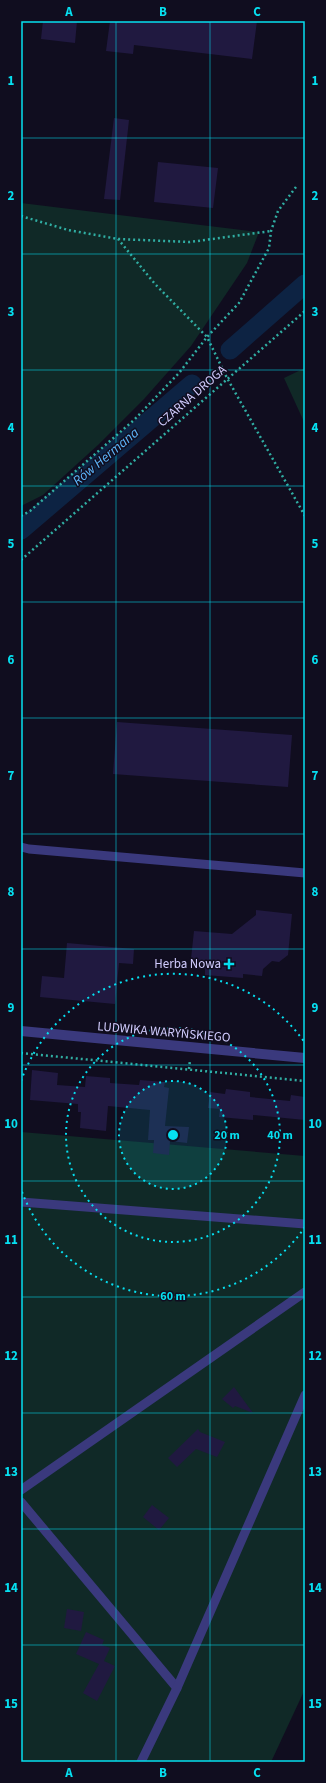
<svg xmlns="http://www.w3.org/2000/svg" width="326" height="1783" font-family="'Source Sans 3',sans-serif">
<style>
.green{fill:#102927}
.lines{fill:none;stroke-linecap:round;stroke-linejoin:round}
.canal{stroke:#0d2343;stroke-width:19}
.building{fill:#201940}
.path{stroke:#30aea3;stroke-width:2.5;stroke-dasharray:2 3;stroke-linecap:butt}
.service{stroke:#3a397d;stroke-width:9}
.tertiary{stroke:#3a397d;stroke-width:10}
.grid{fill:none;stroke:#06dff0;stroke-width:1;stroke-opacity:0.55}
.ring{fill:none;stroke:#06dff0;stroke-width:2;stroke-dasharray:2 4}
.poi-dot{fill:#06dff0;stroke:#100d1f;stroke-width:1.5}
.labels{text-anchor:middle;dominant-baseline:central;stroke-width:3;stroke-linejoin:round;paint-order:stroke}
.street-label{font-size:13px;fill:#d1ccfe;stroke:#100d1f}
.poi-label{font-size:13px;fill:#d1ccfe;stroke:#100d1f;text-anchor:end}
.water-label{font-size:14px;font-style:italic;fill:#5db6fb;stroke:#100d1f}
.centre{fill:#06dff0;stroke:#100d1f;stroke-width:2}
.ring-label{font-size:12px;text-anchor:middle;font-weight:bold;fill:#06dff0;stroke:#100d1f;stroke-width:3;stroke-linejoin:round;paint-order:stroke}
.neatline{fill:none;stroke:#06dff0;stroke-width:1.5}
.grid-label{font-size:13px;text-anchor:middle;font-weight:bold;fill:#06dff0}
</style>
<rect width="100%" height="100%" fill="#100d1f"/>
<g class="green">
<polygon points="21,203 259,232 247,263 191,346 144,399 98,445 43,495 21,506"/>
<polygon points="305,368 305,424 284,378"/>
<polygon points="21,1132 305,1156 305,1689 271,1762 21,1762"/>
</g>
<g class="lines">
<g class="canal">
<polyline points="230,350 305,284"/>
<polyline points="21,530 192,384"/>
</g>
</g>
<g class="building">
<polygon points="43,21 77,21 75,43 41,39"/>
<polygon points="110,21 257,21 252,59 134,45 133,54 106,51"/>
<polygon points="114,118 129,120 120,200 104,199"/>
<polygon points="158,162 218,168 213,208 154,202"/>
<polygon points="117,722 292,735 288,787 113,774"/>
<polygon points="256,910 292,914 288,955 279,962 272,961 263,969 262,976 243,974 243,978 205,975 205,969 190,968 194,931 232,934 256,915"/>
<polygon points="67,943 134,949 133,964 119,963 115,1004 40,997 42,976 64,978"/>
<polygon points="32,1070 58,1073 57,1085 85,1087 86,1076 110,1078 110,1083 139,1085 140,1080 165,1082 164,1087 169,1088 165,1126 189,1127 187,1143 170,1141 169,1155 153,1153 154,1140 148,1140 150,1110 108,1106 106,1131 80,1128 81,1112 78,1112 78,1104 30,1100"/>
<polygon points="226,1089 250,1092 250,1097 290,1101 291,1095 305,1097 305,1120 253,1115 253,1120 219,1117 220,1109 208,1108 210,1092 225,1094"/>
<polygon points="234,1387 253,1413 235,1406 233,1408 222,1399"/>
<polygon points="198,1429 200,1432 225,1442 217,1457 196,1449 177,1467 168,1458"/>
<polygon points="152,1505 169,1518 159,1530 143,1517"/>
<polygon points="67,1609 84,1612 81,1631 64,1628"/>
<polygon points="86,1632 104,1640 102,1645 110,1648 104,1661 115,1666 97,1701 83,1693 99,1664 76,1654"/>
</g>
<g class="lines">
<g class="path">
<polyline points="296,187 278,211 271,231 269,248 239,303 207,337 227,378 305,516"/>
<polyline points="21,216 68,230 118,239 190,242 271,231"/>
<polyline points="21,516 30,511 134,420 179,373 207,337 155,284 118,239"/>
<polyline points="21,560 305,311"/>
<polyline points="21,1053 305,1081"/>
<polyline points="189,1069 190,1060"/>
</g>
<g class="service">
<polyline points="21,847 29,849 305,873"/>
<polyline points="21,1202 305,1224"/>
<polyline points="21,1490 305,1292"/>
<polyline points="21,1502 177,1688"/>
<polyline points="141,1762 177,1688 305,1395"/>
</g>
<polyline class="tertiary" points="21,1031 305,1058"/>
</g>
<path class="grid" d="M 116,21 L 116,1762M 210,21 L 210,1762M 21,138 L 305,138M 21,254 L 305,254M 21,370 L 305,370M 21,486 L 305,486M 21,602 L 305,602M 21,718 L 305,718M 21,834 L 305,834M 21,949 L 305,949M 21,1065 L 305,1065M 21,1181 L 305,1181M 21,1297 L 305,1297M 21,1413 L 305,1413M 21,1529 L 305,1529M 21,1645 L 305,1645"/>
<circle cx="173" cy="1135" r="54" fill="#06dff0" fill-opacity=".12"/>
<g class="ring">
<circle cx="173" cy="1135" r="54"/>
<circle cx="173" cy="1135" r="107"/>
<path d="M305 1227A161 161 0 0 1 21 1189M21 1081A161 161 0 0 1 305 1043"/>
</g>
<path class="poi-dot" d="M227 958h4v4h4v4h-4v4h-4v-4h-4v-4h4z"/>
<g class="labels">
<g class="street-label">
<text transform="translate(192 396) rotate(-41)">CZARNA DROGA</text>
<text transform="translate(164 1032) rotate(5)">LUDWIKA WARYŃSKIEGO</text>
</g>
<g class="poi-label">
<text x="221" y="964">Herba Nowa</text>
</g>
<g class="water-label">
<text transform="translate(106 457) rotate(-40)">Rów Hermana</text>
</g>
</g>
<circle cx="173" cy="1135" r="6" class="centre"/>
<g class="ring-label">
<text x="227" y="1139">20 m</text>
<text x="280" y="1139">40 m</text>
<text x="173" y="1300">60 m</text>
</g>
<rect width="326" height="1783" fill="none" stroke="#100d1f" stroke-width="44"/>
<rect x="22" y="22" width="282" height="1739" class="neatline"/>
<g class="grid-label">
<text x="69" y="16">A</text>
<text x="163" y="16">B</text>
<text x="257" y="16">C</text>
<text x="11" y="85">1</text>
<text x="315" y="85">1</text>
<text x="11" y="200">2</text>
<text x="315" y="200">2</text>
<text x="11" y="316">3</text>
<text x="315" y="316">3</text>
<text x="11" y="432">4</text>
<text x="315" y="432">4</text>
<text x="11" y="548">5</text>
<text x="315" y="548">5</text>
<text x="11" y="664">6</text>
<text x="315" y="664">6</text>
<text x="11" y="780">7</text>
<text x="315" y="780">7</text>
<text x="11" y="896">8</text>
<text x="315" y="896">8</text>
<text x="11" y="1012">9</text>
<text x="315" y="1012">9</text>
<text x="11" y="1128">10</text>
<text x="315" y="1128">10</text>
<text x="11" y="1244">11</text>
<text x="315" y="1244">11</text>
<text x="11" y="1360">12</text>
<text x="315" y="1360">12</text>
<text x="11" y="1476">13</text>
<text x="315" y="1476">13</text>
<text x="11" y="1592">14</text>
<text x="315" y="1592">14</text>
<text x="11" y="1708">15</text>
<text x="315" y="1708">15</text>
<text x="69" y="1777">A</text>
<text x="163" y="1777">B</text>
<text x="257" y="1777">C</text>
</g>
</svg>
